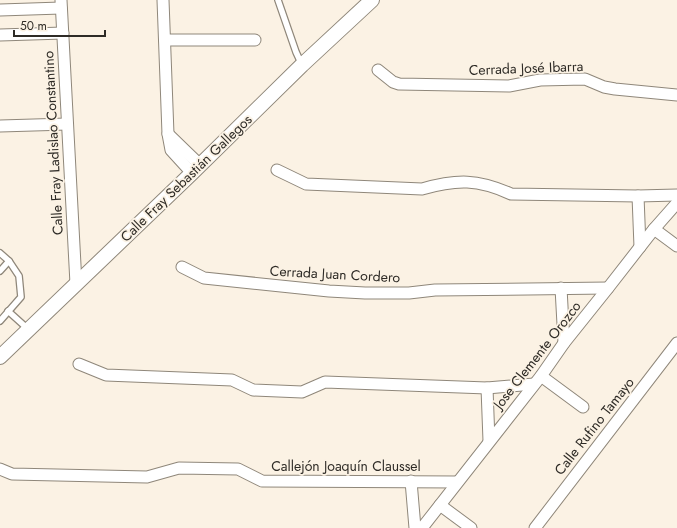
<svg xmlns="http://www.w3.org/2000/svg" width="677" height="528" font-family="Jost,sans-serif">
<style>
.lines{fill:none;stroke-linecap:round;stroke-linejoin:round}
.service-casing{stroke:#8f877a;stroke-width:8}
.minor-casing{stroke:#8f877a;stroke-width:13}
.tertiary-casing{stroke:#8f877a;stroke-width:16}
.service{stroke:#fff;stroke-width:5.5}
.minor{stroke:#fff;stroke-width:11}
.tertiary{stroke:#fff;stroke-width:14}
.labels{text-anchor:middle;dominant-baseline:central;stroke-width:3.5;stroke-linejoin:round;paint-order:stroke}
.street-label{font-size:14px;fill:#2e2b26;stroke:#fbf2e4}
</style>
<rect width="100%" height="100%" fill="#fbf2e4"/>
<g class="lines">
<g class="service-casing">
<g id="service">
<polyline points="278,0 296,52 302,65"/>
<polyline points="0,253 9,261 19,276 21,297 0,321"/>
<polyline points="0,271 9,261"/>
<polyline points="8,311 28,329"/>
</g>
</g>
<g class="minor-casing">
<g id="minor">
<polyline points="61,0 76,284"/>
<polyline points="163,0 168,134 171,150 192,173"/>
<polyline points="0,10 61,8"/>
<polyline points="0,35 63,33"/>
<polyline points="165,40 255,40"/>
<polyline points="378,70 393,82 399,84 509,86 540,80 585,79 604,87 615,89 677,95"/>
<polyline points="0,126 67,124"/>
<polyline points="168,134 200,165"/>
<path d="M 277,170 L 306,184 L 422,189 C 457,179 478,179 511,194 L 638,196 L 677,195"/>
<polyline points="638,196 640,247"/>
<polyline points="654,229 677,246"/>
<polyline points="182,267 204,278 329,291 365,293 409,293 435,290 608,288"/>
<polyline points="561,288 564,343"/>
<polyline points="79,364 106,375 232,380 253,390 302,392 325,382 487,388 534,384"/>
<polyline points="541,376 583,407"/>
<polyline points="487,388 489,441"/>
<polyline points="0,469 12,474 147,477 179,468 238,469 262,481 457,482"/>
<polyline points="411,481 415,528"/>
<polyline points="440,505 471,528"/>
<polyline points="422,528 541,376 564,343 608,288 654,229 677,203"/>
<polyline points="535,528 677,343"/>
</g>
</g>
<g class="tertiary-casing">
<polyline id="tertiary" points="0,357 192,173 302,65 372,0"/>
</g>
<use href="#service" class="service"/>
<use href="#minor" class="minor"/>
<use href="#tertiary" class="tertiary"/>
</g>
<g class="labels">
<g class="street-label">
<text transform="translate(526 68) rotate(-2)">Cerrada José Ibarra</text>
<text transform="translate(53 143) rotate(-93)">Calle Fray Ladislao Constantino</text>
<text transform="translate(186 178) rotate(-44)">Calle Fray Sebastián Gallegos</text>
<text transform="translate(335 274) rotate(3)">Cerrada Juan Cordero</text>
<text transform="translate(537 355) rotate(-52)">Jose Clemente Orozco</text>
<text transform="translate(594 426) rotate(-52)">Calle Rufino Tamayo</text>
<text x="346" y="466">Callejón Joaquín Claussel</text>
</g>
</g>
<path d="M14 30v6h91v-6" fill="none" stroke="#2e2b26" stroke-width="2"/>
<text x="20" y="30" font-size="12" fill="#2e2b26" stroke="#fbf2e4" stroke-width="3" paint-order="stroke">50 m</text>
</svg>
